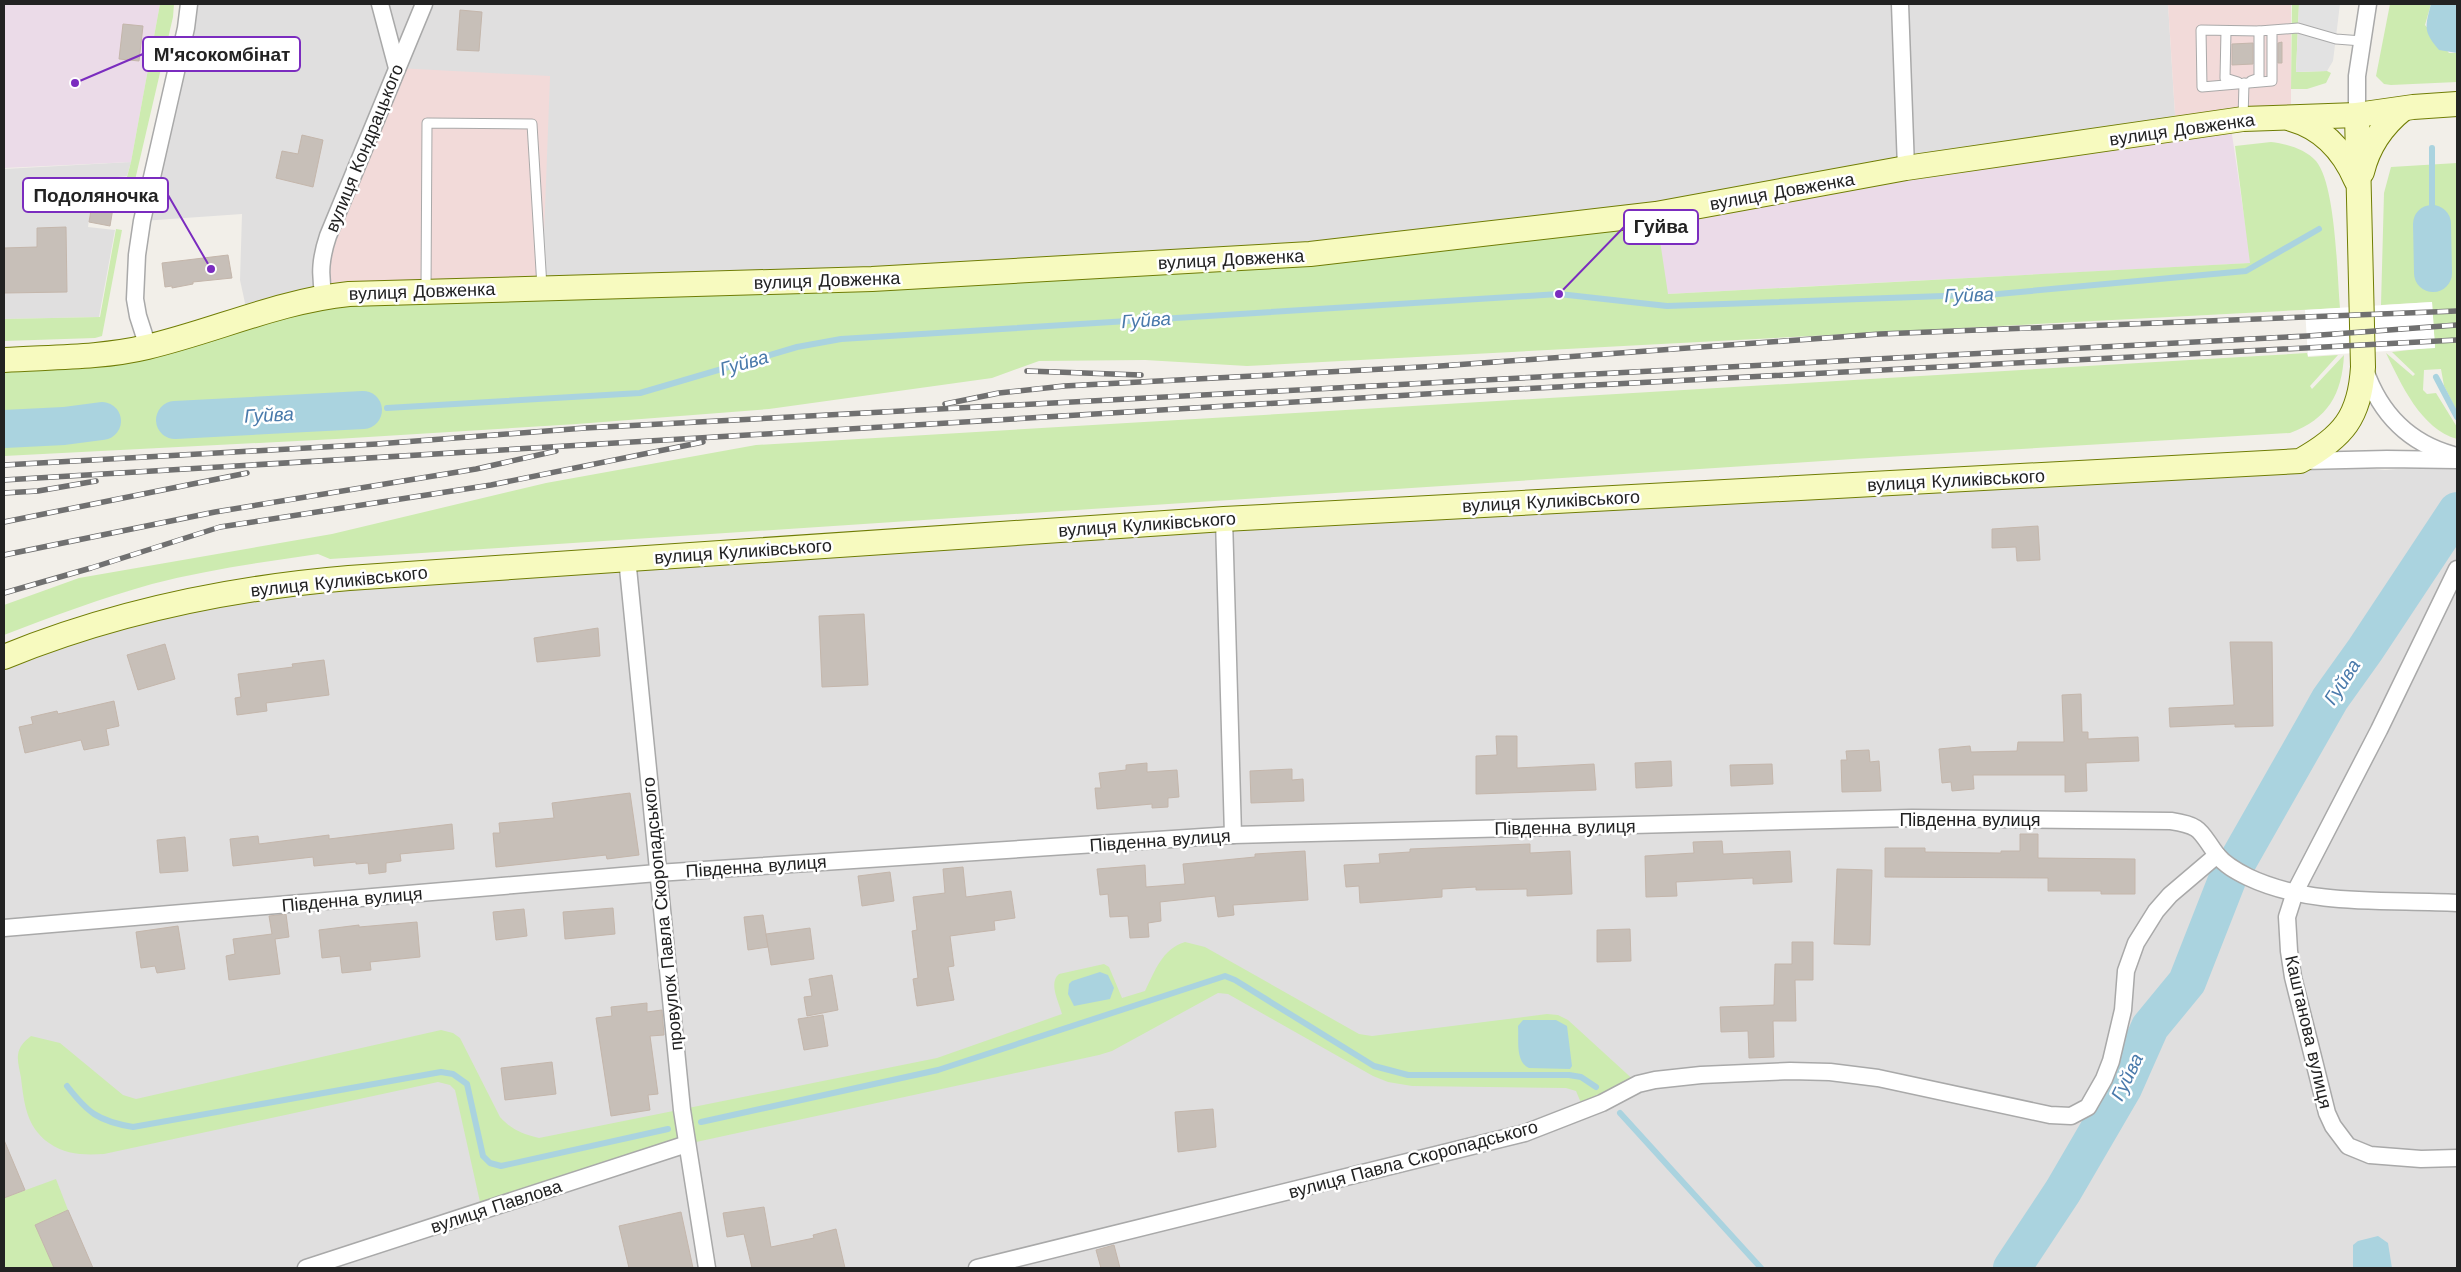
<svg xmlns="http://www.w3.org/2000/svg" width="2461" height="1272" font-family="'Work Sans',sans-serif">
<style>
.residential{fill:#e0dfdf}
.commercial{fill:#f2dad9}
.industrial{fill:#ebdbe8}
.grass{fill:#cdebb0}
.parking{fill:#e2e2e2}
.water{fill:#aad3df}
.pier{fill:#fff}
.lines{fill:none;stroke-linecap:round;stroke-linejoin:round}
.stream{stroke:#aad3df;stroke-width:6}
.river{stroke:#aad3df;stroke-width:38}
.building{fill:#c7bfb8;stroke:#c4b6ab}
.lane-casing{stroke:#a9a9a9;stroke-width:11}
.street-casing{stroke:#a9a9a9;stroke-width:19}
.secondary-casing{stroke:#707d05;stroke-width:26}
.lane{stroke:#fff;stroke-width:9}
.street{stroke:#fff;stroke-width:16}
.secondary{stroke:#f7fabf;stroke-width:24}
.rail-casing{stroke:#707070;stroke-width:5.5}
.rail{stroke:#fff;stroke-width:4;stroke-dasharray:11;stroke-linecap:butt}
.labels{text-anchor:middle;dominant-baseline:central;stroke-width:5;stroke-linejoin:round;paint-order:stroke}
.street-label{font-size:18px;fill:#222;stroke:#fff}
.water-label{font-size:19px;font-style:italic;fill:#4a7aab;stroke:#fff}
.leader{fill:none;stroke:#7b2cbf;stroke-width:2}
.callout-dot{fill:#7b2cbf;stroke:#fff;stroke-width:2}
.callout{fill:#fff;stroke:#7b2cbf;stroke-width:2}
.callout-label{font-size:19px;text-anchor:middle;font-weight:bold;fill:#222}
</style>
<rect width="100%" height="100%" fill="#f2efe9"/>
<g class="residential">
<polygon points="189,4 2168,4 2176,130 1310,254 324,296 248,317 240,280 242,214 142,221"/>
<polygon points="131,162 127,176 118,177 115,195 93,192 88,227 115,230 99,317 4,319 4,169"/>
<polygon points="2300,461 2385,470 2457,464 2457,1268 4,1268 4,657 226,593"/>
</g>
<g class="commercial">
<polygon points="2168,4 2291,4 2291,116 2176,130"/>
<polygon points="397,68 550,76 542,287 349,294 321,280"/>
</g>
<g class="industrial">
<polygon points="4,4 160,4 131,162 4,168"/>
<polygon points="2230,121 2251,263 1667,294 1656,214"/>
</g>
<g class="grass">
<polygon points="160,4 174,4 173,17 132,193 130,198 115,196 119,177 127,177 131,162"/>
<polygon points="2292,4 2299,4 2296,72 2327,71 2331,73 2326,83 2307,89 2291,89"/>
<polygon points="2390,4 2431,4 2425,25 2449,53 2457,53 2457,82 2391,85 2384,84 2376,76"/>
<path d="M 2271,142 C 2287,144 2305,149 2316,161 C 2336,185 2337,275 2340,308 L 1247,366 L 1145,360 L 1039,361 L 992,378 L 769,409 L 577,424 L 336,439 L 4,456 L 4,360 L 100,354 L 290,303 L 872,279 L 1656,214 L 1668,294 L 2250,263 L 2235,146 Z"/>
<path d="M 2457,163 L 2457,411 L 2444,386 L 2441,369 L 2424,370 L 2423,390 L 2427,394 L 2436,393 L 2457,427 L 2457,439 C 2421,429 2401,384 2386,353 L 2413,376 L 2415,374 L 2392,352 L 2435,347 L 2432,302 L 2381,305 L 2384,193 L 2391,167 Z"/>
<polygon points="116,229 122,230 102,336 95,338 4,341 4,319 100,317"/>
<path d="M 2307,353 L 2308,357 L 2338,355 L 2310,386 L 2312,389 L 2344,355 C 2342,394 2328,419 2290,433 L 1853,459 L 330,559 L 318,554 C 263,562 206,570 152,584 C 102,598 53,616 4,635 L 4,605 L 79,578 L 332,534 L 546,483 L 756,445 Z"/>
<path d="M 1185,942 L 1205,947 L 1359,1034 L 1372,1036 L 1547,1014 L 1558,1015 L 1568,1020 L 1638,1084 L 1584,1110 L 1576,1091 L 1566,1088 L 1412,1086 L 1388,1082 L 1373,1076 L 1228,994 L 1218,993 L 1112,1051 L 1099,1055 L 687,1144 L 482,1211 L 455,1090 L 450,1085 L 438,1082 L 104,1154 C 84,1155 66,1155 49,1143 C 26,1127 24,1102 21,1078 C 20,1071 17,1061 18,1055 C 19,1046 25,1041 31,1036 L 60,1043 L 123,1095 L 136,1099 L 441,1030 L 453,1033 L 460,1038 L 500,1117 C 512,1130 522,1134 539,1138 L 937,1058 L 1062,1014 C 1059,1002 1048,983 1059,974 L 1104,964 L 1109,967 L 1122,998 L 1145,991 C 1155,971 1162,949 1185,942 Z"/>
<polygon points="56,1179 68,1210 35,1225 54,1268 4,1268 4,1198"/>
</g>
<polygon class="parking" points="2299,4 2340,4 2333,61 2327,71 2296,72"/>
<g class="water">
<path d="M 2431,4 L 2457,4 L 2457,53 L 2439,50 C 2423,31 2425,27 2431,4 Z"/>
<polygon points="1100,972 1108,975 1114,988 1110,999 1074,1006 1068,994 1069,984 1072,981"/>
<path d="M 1523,1020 L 1556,1020 L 1567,1026 L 1572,1066 L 1570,1069 L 1529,1068 C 1515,1062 1519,1040 1518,1026 Z"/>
<polygon points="2378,1236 2388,1243 2392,1268 2353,1268 2353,1245 2358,1241"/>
</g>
<polygon class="pier" points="2432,302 2435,348 2308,356 2305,310"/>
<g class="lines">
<g class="stream">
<polyline points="2432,148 2432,224"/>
<polyline points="2436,377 2457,417"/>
<polyline points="387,408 640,393 797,347 841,339 1559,294 1667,306 1998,294 2246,271 2319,229"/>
<path d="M 67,1086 C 88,1113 98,1121 133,1127 L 441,1072 L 453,1074 L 467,1084 L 483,1156 L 490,1163 L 501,1166 L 668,1129"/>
<polyline points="1620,1113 1761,1268"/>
<polyline points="701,1122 938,1070 1225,976 1235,980 1374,1066 1408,1075 1569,1075 1581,1077 1596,1087"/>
</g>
<g class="river">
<polyline points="2432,224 2433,273"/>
<polyline points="175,420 363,410"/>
<polyline points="4,429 64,426 102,421"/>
<polyline points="2239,859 2330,699 2365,650 2457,511"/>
<polyline points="2012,1268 2063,1191 2123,1088 2150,1027 2187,982 2227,880"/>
</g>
</g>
<g class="building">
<polygon points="460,10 482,12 479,51 457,50"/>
<polygon points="123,24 143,26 139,61 119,59"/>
<polygon points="2282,42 2282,63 2278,63 2278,43"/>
<polygon points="2253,43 2253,64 2232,65 2232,44"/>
<polygon points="302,135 323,140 313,187 276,178 282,151 298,154"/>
<polygon points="94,192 115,196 110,226 89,222"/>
<polygon points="66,227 67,292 4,293 4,248 37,247 37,228"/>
<polygon points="228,255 232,278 193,282 193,284 172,288 172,286 165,287 162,263"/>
<polygon points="2038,526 2040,560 2017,561 2016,547 1992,548 1992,529"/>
<polygon points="864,614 868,685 822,687 819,616"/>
<polygon points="598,628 600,656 537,662 534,638"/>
<polygon points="2230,642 2272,642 2273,726 2235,727 2235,724 2170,727 2169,708 2234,705"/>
<polygon points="165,644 175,679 138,690 127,655"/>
<polygon points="324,660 329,695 266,703 267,711 237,715 235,698 241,697 238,674 293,667 292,664"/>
<polygon points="2081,694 2082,732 2088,732 2088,739 2138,737 2139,761 2086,763 2087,791 2065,792 2065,775 1973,775 1974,789 1952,791 1951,782 1942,783 1939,749 1970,746 1971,752 2017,751 2018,742 2064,742 2062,695"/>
<polygon points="114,701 119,726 106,729 109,745 84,750 81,740 25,753 19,727 33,724 31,717 57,711 58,714"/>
<polygon points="1496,736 1517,736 1517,768 1594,764 1596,790 1476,794 1476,756 1497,755"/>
<polygon points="1869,750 1870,762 1879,761 1881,791 1842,792 1841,760 1847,760 1846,751"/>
<polygon points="1671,761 1672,786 1636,788 1635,763"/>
<polygon points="1147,763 1147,772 1177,770 1179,797 1168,798 1168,807 1152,808 1152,804 1097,809 1095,788 1101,788 1099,773 1126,770 1126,765"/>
<polygon points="1772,764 1773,784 1731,786 1730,765"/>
<polygon points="1292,769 1292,780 1303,779 1304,801 1251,803 1250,771"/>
<polygon points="630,793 639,855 607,859 606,855 496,867 493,833 500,833 499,823 554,818 552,803"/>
<polygon points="452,824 454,849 400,854 401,861 386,863 386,872 369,874 368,863 356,864 356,862 314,866 313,857 233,866 230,839 258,836 259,844 329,835 329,839"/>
<polygon points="2020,834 2038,834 2038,858 2135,859 2135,894 2101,894 2101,891 2048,891 2048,878 1885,877 1885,848 1925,848 1925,852 2001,853 2001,851 2020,851"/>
<polygon points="185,837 188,871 160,873 157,840"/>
<polygon points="1722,841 1723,854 1790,851 1792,882 1753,884 1753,878 1676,882 1677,896 1646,897 1645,856 1694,853 1693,842"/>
<polygon points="1530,844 1530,853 1570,851 1572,894 1527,896 1527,889 1476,890 1476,887 1442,889 1442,897 1360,903 1359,886 1346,887 1344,865 1380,863 1379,854 1410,852 1410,849"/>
<polygon points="1305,851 1308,900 1233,905 1234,915 1218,917 1215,896 1160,902 1161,921 1148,923 1149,937 1130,938 1128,916 1110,917 1108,894 1100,895 1097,869 1145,865 1146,887 1185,884 1183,864 1255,857 1255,854"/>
<polygon points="963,867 966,897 1011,891 1015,918 994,921 995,930 950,936 954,966 948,967 954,1000 917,1006 913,979 918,978 912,931 917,930 913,897 945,893 943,869"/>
<polygon points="1837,869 1872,870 1870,945 1834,944"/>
<polygon points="890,872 894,901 862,906 858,876"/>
<polygon points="613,908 615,934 565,939 563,912"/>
<polygon points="524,909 527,936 496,940 493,912"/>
<polygon points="286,914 289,937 275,939 280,974 229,980 226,956 235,954 233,939 272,934 269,916"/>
<polygon points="763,915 768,947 748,950 744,917"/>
<polygon points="417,922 420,957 370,962 371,970 342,973 340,956 322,958 319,930 359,925 359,927"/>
<polygon points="178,926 185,969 157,973 155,966 141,968 136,932"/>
<polygon points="810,928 814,959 771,965 766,934"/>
<polygon points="1630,929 1631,961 1597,962 1597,930"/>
<polygon points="1792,942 1813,942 1813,980 1795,980 1796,1021 1773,1021 1774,1057 1749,1058 1748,1031 1721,1032 1720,1007 1774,1005 1775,964 1792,964"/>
<polygon points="832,975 838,1010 807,1016 804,997 812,996 809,979"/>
<polygon points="647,1003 647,1012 662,1010 664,1035 650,1036 658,1094 648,1095 650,1110 611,1116 596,1018 612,1016 611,1007"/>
<polygon points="823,1015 828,1046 804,1050 798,1019"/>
<polygon points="552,1062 556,1094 505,1100 501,1068"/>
<polygon points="1213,1109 1216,1147 1178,1152 1175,1112"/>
<polygon points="4,1140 25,1190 4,1198"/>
<polygon points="764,1207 771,1247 814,1238 813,1235 836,1229 845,1268 752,1268 744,1234 727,1237 723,1213"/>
<polygon points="68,1210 93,1268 54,1268 35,1225"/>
<polygon points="681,1212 693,1268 629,1268 619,1226"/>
<polygon points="1114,1245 1120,1268 1101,1268 1096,1250"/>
</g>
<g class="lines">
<g class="lane-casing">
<g id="lane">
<polyline points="2226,31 2225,78 2238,82"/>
<polyline points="2272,31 2272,81 2202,87 2201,30 2259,31 2298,28 2336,39 2362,41"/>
<polyline points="2251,81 2259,78 2259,31"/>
<polyline points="2243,119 2244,83"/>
<polyline points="426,290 427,123 532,124 542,287"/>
</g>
</g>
<g class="street-casing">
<g id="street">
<polyline points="380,4 397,68"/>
<polyline points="1900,4 1906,168"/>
<polyline points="2357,115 2357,76 2368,4"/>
<path d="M 324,296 C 319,274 321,257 328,236 L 424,4"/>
<polyline points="148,347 138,316 135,299 137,255 142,221 186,28 189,4"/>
<path d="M 2365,370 C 2380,413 2409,443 2453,455"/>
<polyline points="2303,461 2387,459 2457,460"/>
<polyline points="1224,519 1233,835"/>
<polyline points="627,558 682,1110 707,1268"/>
<polyline points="2457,569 2379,730 2295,892 2287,917 2289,951 2293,977 2327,1113 2333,1126 2348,1146 2370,1155 2421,1159 2457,1158"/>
<path d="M 4,928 L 657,873 L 1233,835 L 1912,818 L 2171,821 C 2203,826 2199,831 2217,855 C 2225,865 2236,871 2248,877 C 2311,907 2388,899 2457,903"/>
<polyline points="306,1268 687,1144"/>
<polyline points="977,1268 1525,1133 1602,1103 1638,1084 1655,1080 1701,1075 1790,1071 1830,1072 1878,1078 2050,1115 2071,1116 2088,1107 2104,1079 2111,1061 2123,1010 2126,971 2136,943 2156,911 2170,895 2217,855"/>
</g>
</g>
<g class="secondary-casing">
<g id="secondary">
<path d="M 2291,119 C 2323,128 2343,150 2356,180"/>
<path d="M 2362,172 C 2368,147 2383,125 2403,109"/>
<path d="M 4,360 C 51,357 101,358 147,347 C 215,331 279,301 349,294 L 872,279 L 1310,254 L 1656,214 L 1906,168 L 2243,119 L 2357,115 L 2413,107 L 2457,104"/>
<path d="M 4,657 C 114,612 231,588 349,578 L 1224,519 L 2300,461 C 2343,437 2360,417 2363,367 L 2357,115"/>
</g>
</g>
<use href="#lane" class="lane"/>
<use href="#street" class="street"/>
<use href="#secondary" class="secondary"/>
<g class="rail-casing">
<g id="rail">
<polyline points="1027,371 1141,375"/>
<polyline points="945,404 999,393 1064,386 1440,366 1880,334 2457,311"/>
<polyline points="4,465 377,444 585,428 2307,336 2457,325"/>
<polyline points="4,480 1442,393 2457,340"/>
<polyline points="4,493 38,491 96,481"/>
<polyline points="4,522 247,473"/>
<polyline points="4,555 215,512 476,469 556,451"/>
<polyline points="4,593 91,568 220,527 491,485 703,442"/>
</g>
</g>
<use href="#rail" class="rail"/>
</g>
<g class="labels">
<g class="street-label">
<text transform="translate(2182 129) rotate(-8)">вулиця Довженка</text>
<text transform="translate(364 148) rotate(-68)">вулиця Кондрацького</text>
<text transform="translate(1782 191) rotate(-10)">вулиця Довженка</text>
<text transform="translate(1231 259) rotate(-3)">вулиця Довженка</text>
<text transform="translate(827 280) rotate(-2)">вулиця Довженка</text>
<text transform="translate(422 291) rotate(-2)">вулиця Довженка</text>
<text transform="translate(1956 480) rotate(-3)">вулиця Куликівського</text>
<text transform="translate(1551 501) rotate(-3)">вулиця Куликівського</text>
<text transform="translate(1147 524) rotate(-4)">вулиця Куликівського</text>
<text transform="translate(743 551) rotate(-4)">вулиця Куликівського</text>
<text transform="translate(339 581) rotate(-6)">вулиця Куликівського</text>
<text x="1970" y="819">Південна вулиця</text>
<text transform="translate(1565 827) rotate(-1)">Південна вулиця</text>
<text transform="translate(1160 840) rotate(-4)">Південна вулиця</text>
<text transform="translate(756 866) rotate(-4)">Південна вулиця</text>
<text transform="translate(352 899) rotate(-5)">Південна вулиця</text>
<text transform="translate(662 914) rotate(-96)">провулок Павла Скоропадського</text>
<text transform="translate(2309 1032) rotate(77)">Каштанова вулиця</text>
<text transform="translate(1413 1159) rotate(-15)">вулиця Павла Скоропадського</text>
<text transform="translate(496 1206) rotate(-18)">вулиця Павлова</text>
</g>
<g class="water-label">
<text transform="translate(1969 295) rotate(-2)">Гуйва</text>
<text transform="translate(1146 320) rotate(-4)">Гуйва</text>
<text transform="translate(744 363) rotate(-16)">Гуйва</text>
<text transform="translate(269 415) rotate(-3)">Гуйва</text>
<text transform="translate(2342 682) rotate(-57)">Гуйва</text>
<text transform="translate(2127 1077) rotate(-64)">Гуйва</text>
</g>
</g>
<path class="leader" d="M75 83L143 54M211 269L168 195M1559 294L1624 227"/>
<g class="callout-dot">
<circle cx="75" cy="83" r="5"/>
<circle cx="211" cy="269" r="5"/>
<circle cx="1559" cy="294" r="5"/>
</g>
<g class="callout">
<rect x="143" y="37" width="157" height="34" rx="5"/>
<rect x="23" y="178" width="145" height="34" rx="5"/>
<rect x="1624" y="210" width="74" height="34" rx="5"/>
</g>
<g class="callout-label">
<text x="222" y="61">М'ясокомбінат</text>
<text x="96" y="202">Подоляночка</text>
<text x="1661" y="233">Гуйва</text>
</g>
<rect width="2461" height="1272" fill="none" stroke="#222222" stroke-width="10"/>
</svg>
